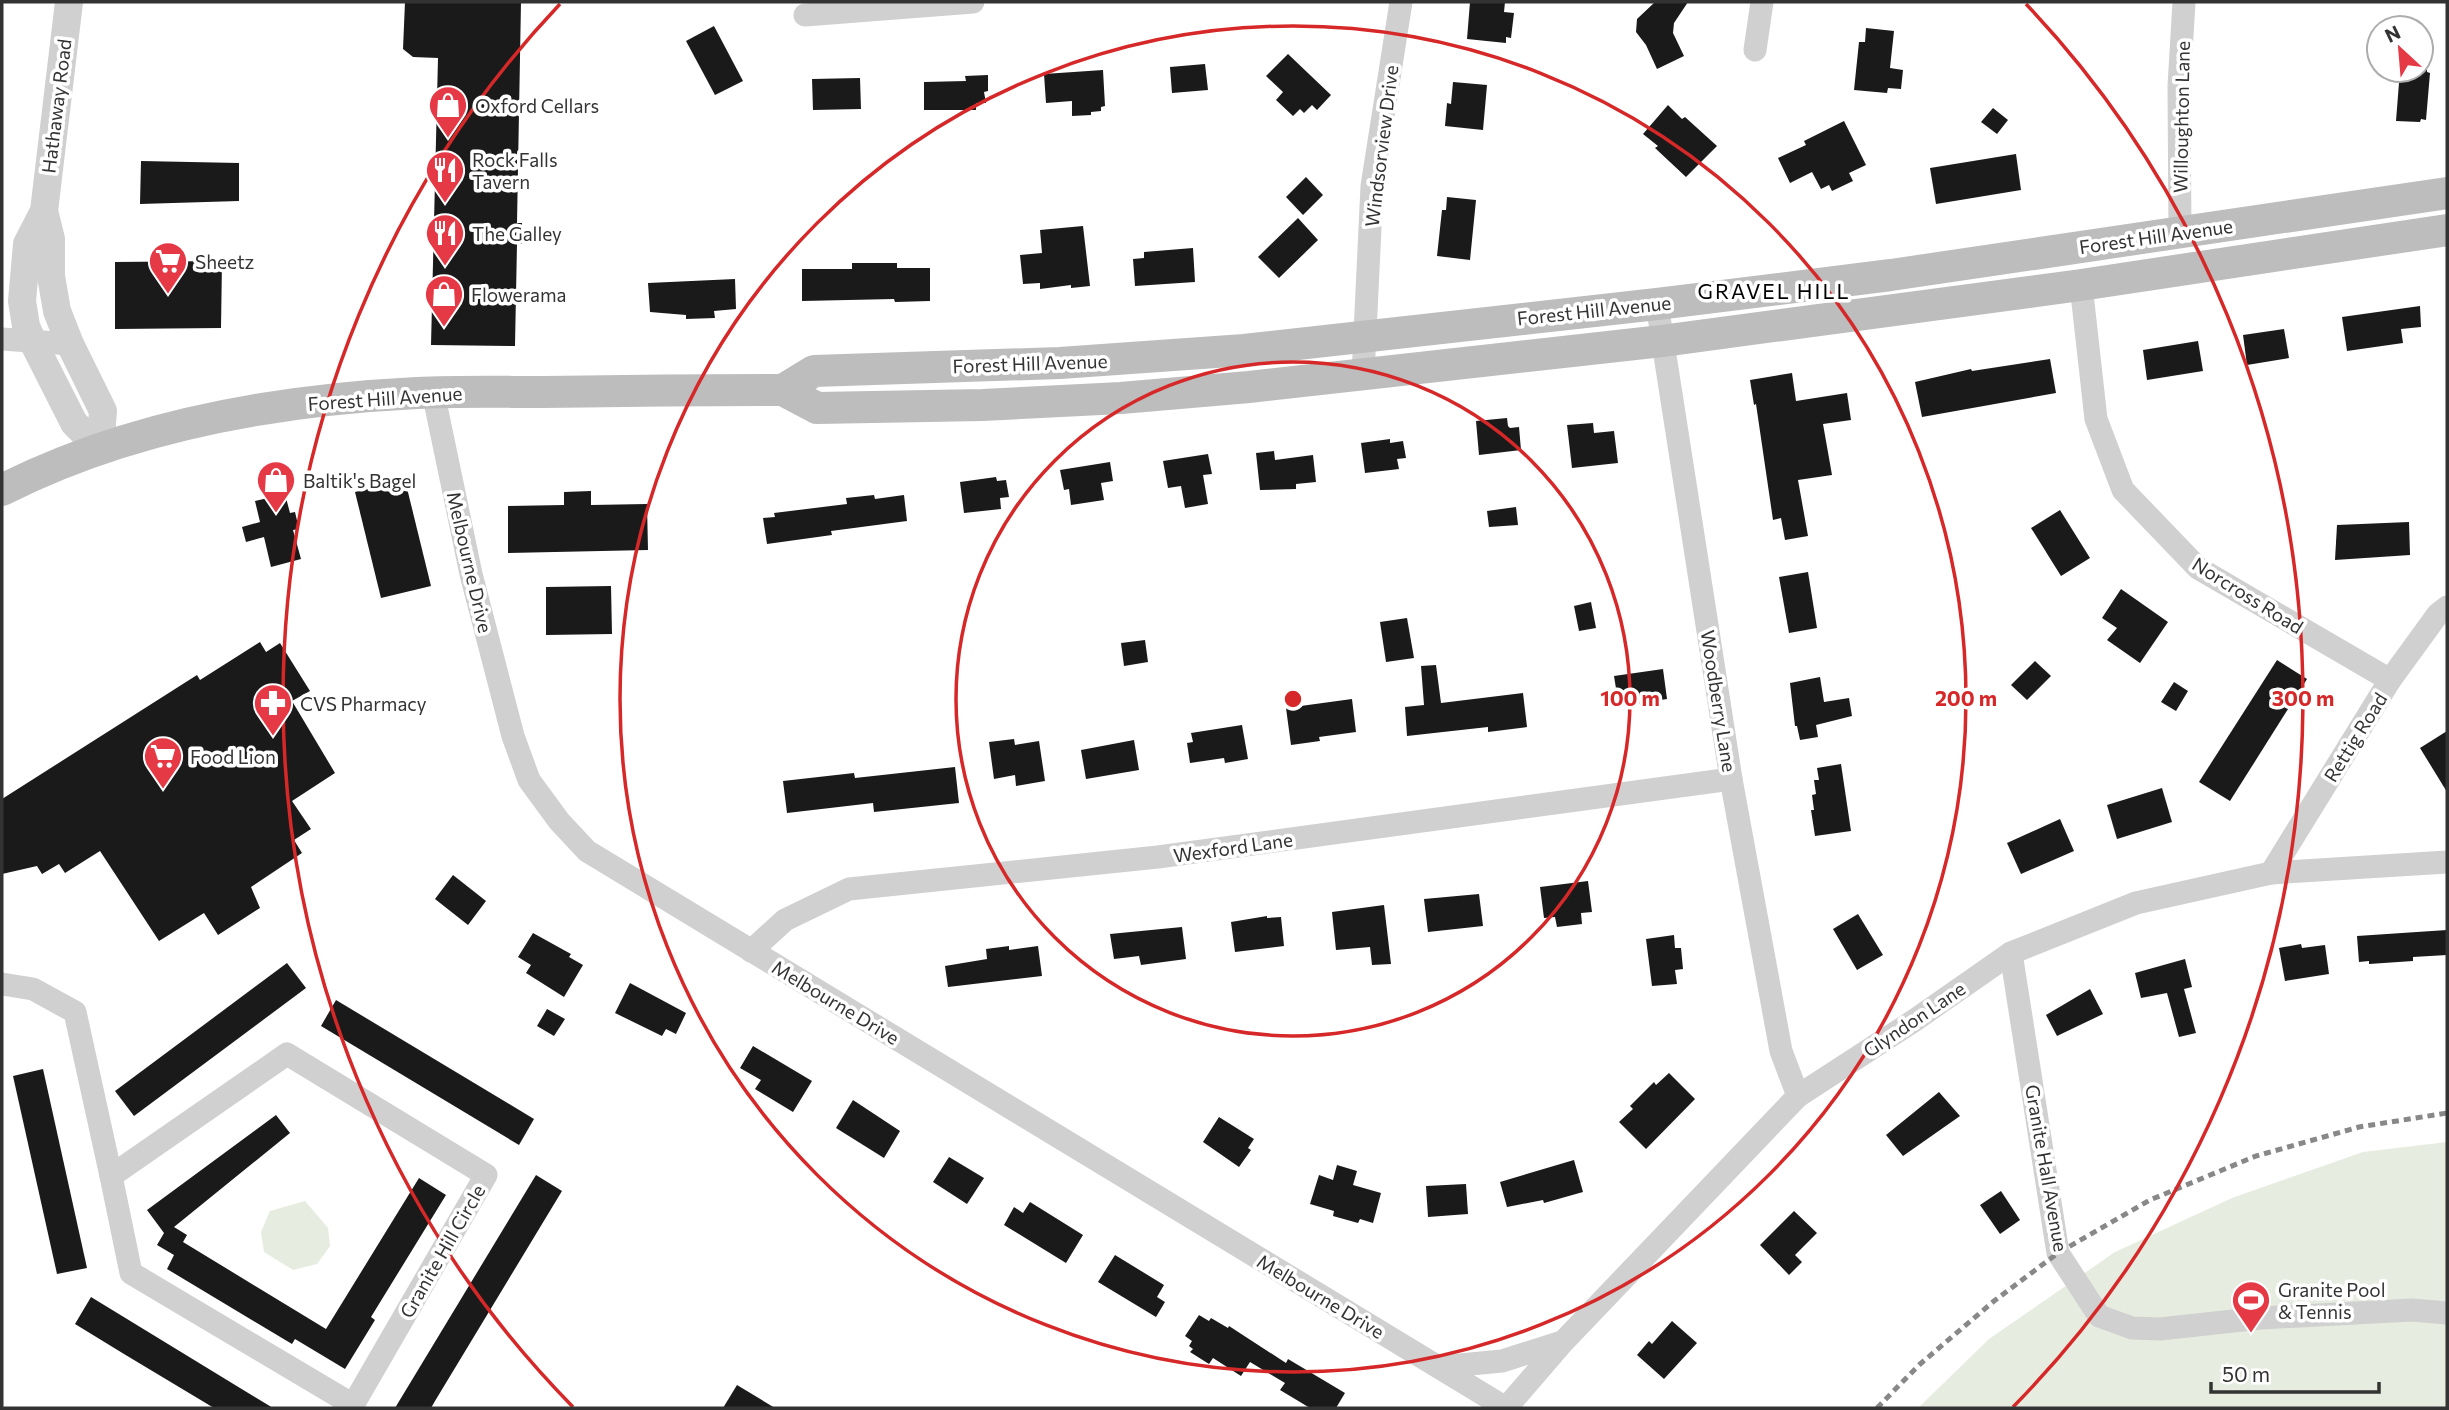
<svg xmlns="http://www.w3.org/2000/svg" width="2449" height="1410" font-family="Commissioner,sans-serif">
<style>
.green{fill:#e6ecdf}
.building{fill:#1a1a1a}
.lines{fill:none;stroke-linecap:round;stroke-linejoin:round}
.minor{stroke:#d0d0d0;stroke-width:23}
.tertiary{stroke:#d0d0d0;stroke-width:28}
.secondary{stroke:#bdbdbd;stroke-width:32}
.rail{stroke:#888;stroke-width:5;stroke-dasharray:7 5;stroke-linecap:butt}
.ring{fill:none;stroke:#d62828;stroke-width:3.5}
.labels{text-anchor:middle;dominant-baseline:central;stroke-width:7;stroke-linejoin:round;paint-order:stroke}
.poi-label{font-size:19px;fill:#333;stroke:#fff;text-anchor:start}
.street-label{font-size:19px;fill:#333;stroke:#fff}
.neighbourhood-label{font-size:21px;letter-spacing:2px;fill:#000;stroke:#fff}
.centre{fill:#d62828;stroke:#fff;stroke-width:3.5}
.ring-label{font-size:21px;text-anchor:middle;font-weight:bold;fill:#d62828;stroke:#fff;stroke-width:7;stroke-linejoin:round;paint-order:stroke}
</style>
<rect width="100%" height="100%" fill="#fff"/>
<g class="green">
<polygon points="2447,1142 2447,1408 1918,1408 1989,1339 2115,1252 2232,1198 2363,1152"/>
<polygon points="305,1201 328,1228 330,1246 317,1264 293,1270 264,1252 261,1232 270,1211"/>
</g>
<g class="building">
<polygon points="405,2 521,2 517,223 522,223 522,244 517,244 515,346 431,345 438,58 413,57 403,49"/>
<polygon points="1470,2 1505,2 1504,12 1514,13 1511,38 1506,37 1506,43 1467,39"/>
<polygon points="1655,2 1688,2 1674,23 1673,33 1684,56 1657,69 1646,45 1636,32 1637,19"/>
<polygon points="714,26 743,81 715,95 686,41"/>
<polygon points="1866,28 1894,31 1890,68 1903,70 1901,89 1888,88 1887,93 1854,90 1859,42 1865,42"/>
<polygon points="1288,54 1331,95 1317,110 1312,105 1304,113 1300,109 1293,116 1276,100 1283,92 1266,76"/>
<polygon points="1205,64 1208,90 1172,93 1170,67"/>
<polygon points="1103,70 1105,106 1101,107 1101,111 1091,112 1091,115 1072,116 1072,101 1046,103 1044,74"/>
<polygon points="2400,70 2427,70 2427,72 2430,73 2426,120 2421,119 2420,122 2396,121"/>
<polygon points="988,75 988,91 984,92 986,103 976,103 976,110 924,110 924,82 966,81 965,76"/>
<polygon points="860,78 861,109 813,110 812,79"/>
<polygon points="1453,82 1487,85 1483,130 1445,126 1447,103 1451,104"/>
<polygon points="1668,105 1682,119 1685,117 1717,146 1686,177 1655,148 1658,146 1643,134"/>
<polygon points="1993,108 2008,120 1997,134 1981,122"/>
<polygon points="1844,121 1866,165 1849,173 1853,181 1832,191 1829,185 1821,189 1812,172 1790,183 1778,158 1806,145 1804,141"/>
<polygon points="2016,154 2021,190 1936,204 1930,168"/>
<polygon points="141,161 239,163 239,201 140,204"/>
<polygon points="1306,177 1323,195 1303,215 1286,197"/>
<polygon points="1447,197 1476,200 1470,260 1437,256 1442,210 1446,210"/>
<polygon points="1298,218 1318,240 1279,278 1258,257"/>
<polygon points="1083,226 1090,286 1071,288 1071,285 1040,289 1040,283 1023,284 1020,255 1042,253 1040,230"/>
<polygon points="1193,248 1195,282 1135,286 1133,259 1144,258 1144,252"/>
<polygon points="222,261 221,328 115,329 115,262"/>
<polygon points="852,263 897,263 897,268 930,268 930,301 895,302 894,299 802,301 802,269 852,269"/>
<polygon points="735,279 736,309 714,311 715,318 686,319 686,315 650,312 648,283"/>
<polygon points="2420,306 2421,327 2401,329 2403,343 2347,351 2342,317"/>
<polygon points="2284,329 2289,358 2247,365 2243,335"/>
<polygon points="2198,341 2203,371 2147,380 2143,350"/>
<polygon points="2050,359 2056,393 1922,417 1915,382 1971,369 1972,371"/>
<polygon points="1792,373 1796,401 1847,393 1851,420 1823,424 1832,475 1798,480 1808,536 1785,540 1781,518 1773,520 1756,404 1754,405 1750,380"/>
<polygon points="1507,418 1508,426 1510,428 1519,427 1521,450 1479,455 1476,421"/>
<polygon points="1593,423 1594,433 1614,431 1618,463 1572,468 1567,425"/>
<polygon points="1390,439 1390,443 1403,441 1406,458 1397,459 1399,469 1365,473 1361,443"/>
<polygon points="1274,451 1275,460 1313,455 1316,482 1296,484 1296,489 1260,490 1256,453"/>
<polygon points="1208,454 1212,474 1203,475 1208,504 1185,508 1181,486 1168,488 1163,461"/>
<polygon points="1110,462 1113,481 1101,483 1104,500 1071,505 1069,489 1064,490 1060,470"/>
<polygon points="996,477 997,481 1006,480 1009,497 1000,498 1001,509 964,513 960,482"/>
<polygon points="405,480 431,586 381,598 355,492"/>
<polygon points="591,491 591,505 647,504 648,550 508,553 508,506 564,505 564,492"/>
<polygon points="285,494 290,513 295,512 299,529 293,530 301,559 271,567 264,537 246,542 242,527 260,522 255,501"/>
<polygon points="874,495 875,499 904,495 907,521 831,531 832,535 767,544 763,518 775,517 774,513 847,504 846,498"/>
<polygon points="1516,507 1518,525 1489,527 1487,511"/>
<polygon points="2060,510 2090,558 2061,576 2031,528"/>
<polygon points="2409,522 2410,555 2335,560 2337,525"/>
<polygon points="1808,572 1817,628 1789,633 1779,577"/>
<polygon points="611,586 612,634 546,635 546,587"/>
<polygon points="2121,589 2168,622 2140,663 2107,640 2117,628 2102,618"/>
<polygon points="1591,602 1596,628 1579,631 1574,606"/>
<polygon points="1407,618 1414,658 1386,662 1380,622"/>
<polygon points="1145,640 1148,662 1124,666 1121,643"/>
<polygon points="260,642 266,652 280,643 310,691 292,701 335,773 292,801 311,829 294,840 302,853 251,887 260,908 218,935 204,913 159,941 100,851 65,873 59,864 42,874 37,866 2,874 2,799 197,675 200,680"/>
<polygon points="2277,660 2307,679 2230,801 2199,782"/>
<polygon points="2035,661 2051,676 2027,700 2011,685"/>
<polygon points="1436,665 1441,703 1523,693 1527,727 1488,732 1488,727 1407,736 1405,707 1424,705 1421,666"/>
<polygon points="1663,669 1667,699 1619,707 1614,676"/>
<polygon points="1820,677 1824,702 1849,698 1852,716 1816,725 1818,737 1800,740 1797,726 1795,726 1790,683"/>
<polygon points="2174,682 2188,691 2176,711 2161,702"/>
<polygon points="1352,699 1356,732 1319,737 1320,741 1291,745 1286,708"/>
<polygon points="1242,725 1248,759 1225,763 1224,758 1190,763 1187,743 1193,742 1191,733"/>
<polygon points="2447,731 2447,792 2420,748"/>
<polygon points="1014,739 1015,745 1039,741 1045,781 1016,786 1015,775 994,779 989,742"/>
<polygon points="1134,740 1139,770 1086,779 1081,750"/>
<polygon points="1841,764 1851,831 1815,836 1811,810 1814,810 1812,795 1816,794 1814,780 1819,780 1817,768"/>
<polygon points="955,767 959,803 874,812 873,803 787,813 783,781 854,773 855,778"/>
<polygon points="2162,788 2172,822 2117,839 2107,805"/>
<polygon points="2060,819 2074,851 2021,874 2007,843"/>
<polygon points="453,875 486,901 468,925 435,899"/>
<polygon points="1588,881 1592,912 1581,913 1582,924 1557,927 1555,917 1544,918 1540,887"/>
<polygon points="1479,894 1483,926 1428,932 1424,899"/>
<polygon points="1384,905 1391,964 1372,965 1370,947 1336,950 1332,912"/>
<polygon points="1858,914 1883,955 1857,970 1833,929"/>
<polygon points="1267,916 1267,918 1281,917 1284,946 1235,952 1231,922"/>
<polygon points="1182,927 1186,959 1141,965 1139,956 1114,959 1110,934"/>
<polygon points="2447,930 2447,955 2413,957 2413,961 2369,964 2369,961 2359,962 2357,936"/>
<polygon points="533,933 571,954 569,957 583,965 564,997 526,973 531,965 518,957"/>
<polygon points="1674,935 1675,948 1681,948 1683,969 1675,970 1677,984 1652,986 1646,939"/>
<polygon points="2301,944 2302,948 2325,945 2329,974 2285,981 2279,948"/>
<polygon points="1009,946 1009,950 1038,946 1042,976 948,987 945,966 987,959 986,949"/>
<polygon points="2185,959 2192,987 2184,989 2196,1033 2179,1037 2167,993 2141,998 2135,973"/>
<polygon points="287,963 306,988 134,1116 115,1091"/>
<polygon points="630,983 686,1013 676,1034 666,1029 662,1036 615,1013"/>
<polygon points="2090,989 2103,1014 2057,1036 2046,1015"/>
<polygon points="336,1000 534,1119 519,1145 321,1026"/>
<polygon points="547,1009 565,1019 554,1036 537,1026"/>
<polygon points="753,1046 812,1081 793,1112 755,1089 761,1080 740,1068"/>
<polygon points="43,1069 87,1268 57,1274 13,1076"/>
<polygon points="1669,1073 1695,1099 1646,1149 1619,1122 1633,1109 1630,1106 1654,1082 1656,1085"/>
<polygon points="1939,1092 1960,1116 1903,1156 1886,1135"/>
<polygon points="853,1100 900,1131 884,1158 836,1128"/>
<polygon points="276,1115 290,1133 174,1227 187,1235 183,1242 326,1329 419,1178 446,1195 371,1317 375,1320 345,1369 295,1339 292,1344 167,1269 174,1255 157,1245 164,1233 147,1210"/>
<polygon points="1219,1117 1254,1139 1248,1148 1251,1150 1239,1167 1203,1142"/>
<polygon points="949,1157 984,1178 967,1204 933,1182"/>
<polygon points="1574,1160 1583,1192 1544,1203 1543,1200 1507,1207 1500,1182"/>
<polygon points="1337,1165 1357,1171 1353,1185 1381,1193 1373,1223 1360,1219 1358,1223 1333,1216 1334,1211 1310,1204 1319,1175 1333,1180"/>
<polygon points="536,1175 562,1191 435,1401 431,1408 395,1408"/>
<polygon points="1466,1184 1468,1214 1428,1217 1426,1186"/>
<polygon points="2001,1191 2020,1220 2000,1234 1980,1205"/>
<polygon points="1030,1202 1083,1235 1066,1263 1004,1225 1014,1207 1023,1213"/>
<polygon points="1794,1211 1817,1233 1795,1255 1802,1262 1789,1275 1760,1245"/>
<polygon points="1115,1255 1164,1285 1157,1297 1165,1302 1156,1317 1098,1282"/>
<polygon points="91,1297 240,1388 273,1408 214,1408 124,1354 75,1324"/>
<polygon points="1199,1315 1209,1321 1211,1318 1228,1328 1229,1326 1286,1363 1288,1359 1345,1393 1336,1408 1310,1408 1280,1390 1285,1383 1250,1362 1241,1376 1213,1358 1209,1364 1190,1352 1193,1349 1189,1346 1192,1341 1185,1336"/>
<polygon points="1672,1321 1697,1343 1664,1379 1637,1355 1649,1341 1652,1344"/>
<polygon points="737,1385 775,1408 723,1408"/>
</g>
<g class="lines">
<g class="minor">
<polyline points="805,15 973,2"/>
<polyline points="1755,50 1762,2"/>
<polyline points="2180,233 2179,86 2184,2"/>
<polyline points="2081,285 2096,419 2123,490 2198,568 2390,680"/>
<polyline points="1657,304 1731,779 1781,1051 1798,1096"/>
<polyline points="2,339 70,344"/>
<polyline points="1363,375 1372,186 1401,2"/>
<polyline points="433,392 471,574 513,736 529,780 559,821 587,851 1506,1408"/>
<polyline points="2271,873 2390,680 2438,614 2447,607"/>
<polyline points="751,951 785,920 849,889 1158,857 1731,779"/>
<polyline points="2011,953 2058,1253 2099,1316 2132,1328 2160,1329 2261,1318 2412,1310 2447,1313"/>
<polyline points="2,984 33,989 75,1012 111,1176"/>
<polygon points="287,1054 486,1175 353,1405 131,1273 111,1176"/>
<polyline points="1439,1367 1502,1361 1562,1342"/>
<polyline points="1506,1408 1563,1342 1798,1096 1915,1020 2011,953 2136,903 2271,873 2447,862"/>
</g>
<g class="tertiary">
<polyline points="69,2 44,211 27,244 22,301 26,326 32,340 70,415 74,423 100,449"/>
<polyline points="44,211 51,239 51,276 57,311 70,344 103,411 100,449"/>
</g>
<g class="secondary">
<polyline points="783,390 814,371 1060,363 1244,350 1657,304 1891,275 2447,193"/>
<path d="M 2,490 C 130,425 275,400 417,393 C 459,391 502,392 544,392 C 624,391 703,390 783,390 L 817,408 L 983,405 L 1121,398 L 1249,387 L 1662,341 L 2081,285 L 2447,230"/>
</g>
<polyline class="rail" points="1877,1408 1919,1365 1994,1301 2058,1253 2150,1200 2256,1156 2359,1127 2447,1113"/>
</g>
<g class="ring">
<circle cx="1293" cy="699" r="337"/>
<circle cx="1293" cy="699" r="673"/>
<path d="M573 1407A1010 1010 0 0 1 560 4M2026 4A1010 1010 0 0 1 2013 1407"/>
</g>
<defs>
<g id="shop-pin" transform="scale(2.0125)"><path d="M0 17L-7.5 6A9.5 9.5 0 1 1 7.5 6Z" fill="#e63946" stroke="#fff"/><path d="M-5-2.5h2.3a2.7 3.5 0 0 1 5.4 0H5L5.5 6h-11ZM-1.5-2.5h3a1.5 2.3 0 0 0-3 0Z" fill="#fff"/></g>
<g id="restaurant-pin" transform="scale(2.0125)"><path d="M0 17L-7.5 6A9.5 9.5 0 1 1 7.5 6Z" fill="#e63946" stroke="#fff"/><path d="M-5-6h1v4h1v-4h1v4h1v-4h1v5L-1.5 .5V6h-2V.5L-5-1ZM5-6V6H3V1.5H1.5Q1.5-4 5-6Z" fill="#fff"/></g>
<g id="supermarket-pin" transform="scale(2.0125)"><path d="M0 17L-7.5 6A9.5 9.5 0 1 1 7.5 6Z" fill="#e63946" stroke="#fff"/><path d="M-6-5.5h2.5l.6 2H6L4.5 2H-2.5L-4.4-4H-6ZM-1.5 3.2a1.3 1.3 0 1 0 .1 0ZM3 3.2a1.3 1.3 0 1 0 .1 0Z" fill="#fff"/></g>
<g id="pharmacy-pin" transform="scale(2.0125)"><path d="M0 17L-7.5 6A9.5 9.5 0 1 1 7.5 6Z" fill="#e63946" stroke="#fff"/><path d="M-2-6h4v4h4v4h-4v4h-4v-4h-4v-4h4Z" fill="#fff"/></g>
<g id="stadium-pin" transform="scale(2.0125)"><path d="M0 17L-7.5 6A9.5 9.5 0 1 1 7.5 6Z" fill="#e63946" stroke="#fff"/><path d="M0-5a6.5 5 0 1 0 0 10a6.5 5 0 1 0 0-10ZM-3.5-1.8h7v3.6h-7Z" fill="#fff"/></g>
</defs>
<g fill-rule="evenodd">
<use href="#shop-pin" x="448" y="105"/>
<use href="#restaurant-pin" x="445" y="170"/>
<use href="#restaurant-pin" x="445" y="233"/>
<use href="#supermarket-pin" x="168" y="261"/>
<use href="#shop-pin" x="444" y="294"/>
<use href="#shop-pin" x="276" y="480"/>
<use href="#pharmacy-pin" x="273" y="703"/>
<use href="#supermarket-pin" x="163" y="756"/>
<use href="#stadium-pin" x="2251" y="1300"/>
</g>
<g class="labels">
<g class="poi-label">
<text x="475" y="105">Oxford Cellars</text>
<text x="472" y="159">Rock Falls<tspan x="472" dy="22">Tavern</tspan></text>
<text x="472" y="233">The Galley</text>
<text x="195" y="261">Sheetz</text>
<text x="471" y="294">Flowerama</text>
<text x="303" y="480">Baltik's Bagel</text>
<text x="300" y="703">CVS Pharmacy</text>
<text x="190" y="756">Food Lion</text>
<text x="2278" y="1289">Granite Pool<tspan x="2278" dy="22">&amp; Tennis</tspan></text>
</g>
<g class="street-label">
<text transform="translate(56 106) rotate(-83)">Hathaway Road</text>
<text transform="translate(2181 117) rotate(-89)">Willoughton Lane</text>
<text transform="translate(1381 146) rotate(-83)">Windsorview Drive</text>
<text transform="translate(2156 236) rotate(-8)">Forest Hill Avenue</text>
<text transform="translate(1594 310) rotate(-6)">Forest Hill Avenue</text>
<text transform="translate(1030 363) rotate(-2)">Forest Hill Avenue</text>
<text transform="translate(385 398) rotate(-4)">Forest Hill Avenue</text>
<text transform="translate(470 562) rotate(77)">Melbourne Drive</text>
<text transform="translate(2248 595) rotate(32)">Norcross Road</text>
<text transform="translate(1719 701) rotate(81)">Woodberry Lane</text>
<text transform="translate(2355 737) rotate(-58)">Rettig Road</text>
<text transform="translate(1233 847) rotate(-8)">Wexford Lane</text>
<text transform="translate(836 1002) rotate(31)">Melbourne Drive</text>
<text transform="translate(1914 1019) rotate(-34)">Glyndon Lane</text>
<text transform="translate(2047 1168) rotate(80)">Granite Hall Avenue</text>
<text transform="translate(442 1251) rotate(-60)">Granite Hill Circle</text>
<text transform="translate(1321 1296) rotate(31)">Melbourne Drive</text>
</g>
<g class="neighbourhood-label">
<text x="1774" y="290">GRAVEL HILL</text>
</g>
</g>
<circle cx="1293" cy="699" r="10" class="centre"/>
<g class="ring-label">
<text x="1630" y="706">100 m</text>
<text x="1966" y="706">200 m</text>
<text x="2303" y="706">300 m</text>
</g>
<rect width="2449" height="1410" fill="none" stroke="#333333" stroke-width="7"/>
<g transform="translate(2400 49) rotate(334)"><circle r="33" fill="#ffffff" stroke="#adadad" stroke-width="2"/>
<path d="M0-5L12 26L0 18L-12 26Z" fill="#e63946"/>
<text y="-10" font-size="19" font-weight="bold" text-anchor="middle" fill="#333333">N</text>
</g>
<path d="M2211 1382v10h168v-10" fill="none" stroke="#333333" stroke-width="3.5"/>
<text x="2222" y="1382" font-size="21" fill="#333333" stroke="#ffffff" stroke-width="5" paint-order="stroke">50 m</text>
</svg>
